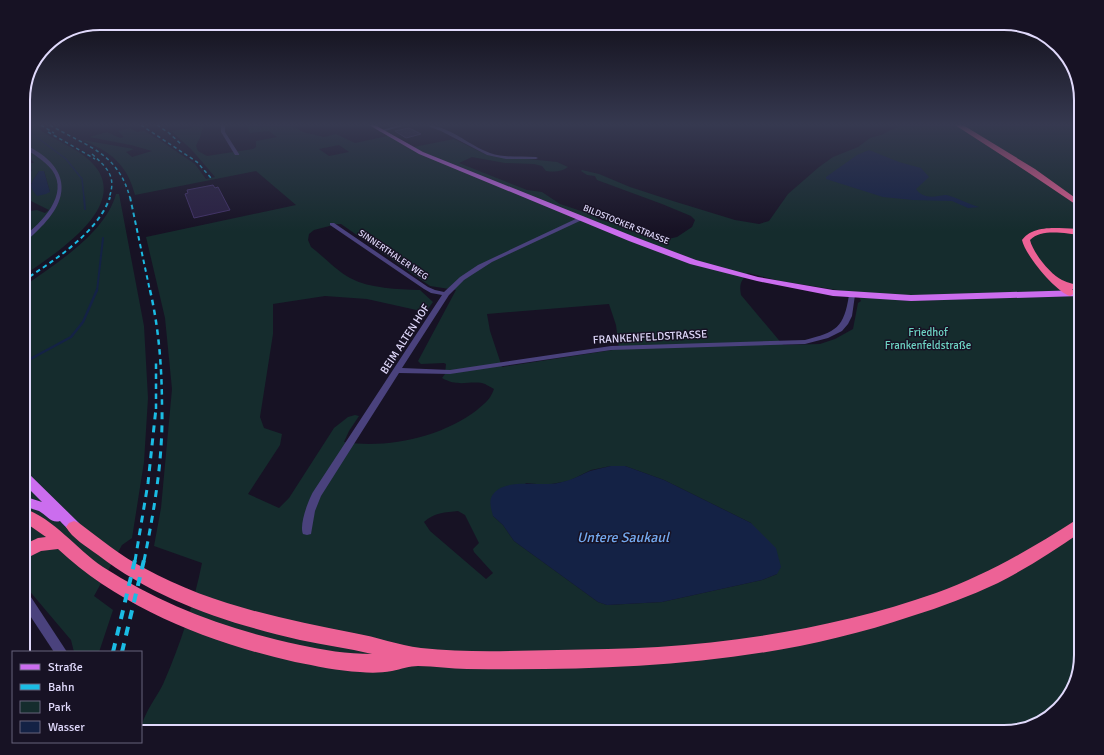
<svg xmlns="http://www.w3.org/2000/svg" width="1104" height="755" font-family="Signika,sans-serif">
<style>
.green{fill:#152c2d;fill-rule:evenodd}
.water{fill:#142245}
.lines{fill:none;stroke-linecap:round;stroke-linejoin:round}
.stream-far2{stroke:#142245;stroke-width:1.5}
.stream-far1{stroke:#142245;stroke-width:2}
.stream{stroke:#142245;stroke-width:2.5}
.building{fill:#2a2043;stroke:#45346c}
.minor{fill:#4a427d;fill-rule:evenodd}
.major{fill:#cb6dee;fill-rule:evenodd}
.highway{fill:#ed6296;fill-rule:evenodd}
.rail-far4{stroke:#1bbce4;stroke-width:1.5;stroke-dasharray:3.5 3;stroke-linecap:butt}
.rail-far3{stroke:#1bbce4;stroke-width:2;stroke-dasharray:4.5 3.5;stroke-linecap:butt}
.rail-far2{stroke:#1bbce4;stroke-width:2.5;stroke-dasharray:5.5 4.5;stroke-linecap:butt}
.rail-far1{stroke:#1bbce4;stroke-width:3;stroke-dasharray:7 6;stroke-linecap:butt}
.rail{stroke:#1bbce4;stroke-width:4;stroke-dasharray:9 8;stroke-linecap:butt}
.labels{text-anchor:middle;dominant-baseline:central;stroke-width:3;stroke-linejoin:round;paint-order:stroke}
.far-street-label{font-size:9px;fill:#e0d9fb;stroke:#171224}
.park-label{font-size:11px;fill:#6dd3c3;stroke:#171224}
.street-label{font-size:11px;fill:#e0d9fb;stroke:#171224}
.near-water-label{font-size:14px;font-style:italic;fill:#73a9ef;stroke:#171224}
.rim{fill:none;stroke:#e0d9fb;stroke-width:2}
</style>
<rect width="100%" height="100%" fill="#171224"/>
<g class="green">
<path d="M 23,125 C 26,125 30,125 32,125 C 36,126 40,130 43,132 C 52,137 62,143 72,148 C 150,192 65,247 23,276 L 23,212 L 37,210 L 45,213 L 49,210 L 23,197 L 23,181 L 32,170 L 23,166 L 23,162 L 34,163 L 27,154 L 23,153 ZM 39,171 L 44,171 L 50,192 L 31,184 Z"/>
<path d="M 193,125 L 203,125 L 201,135 L 196,146 L 198,151 L 207,156 L 253,149 L 256,147 L 256,141 L 277,137 L 269,131 L 250,133 L 246,125 L 292,125 L 303,132 L 324,137 L 336,134 L 355,143 L 392,135 L 414,147 L 454,139 L 487,155 L 557,162 L 568,167 C 561,172 555,172 546,171 L 542,166 L 534,164 L 505,163 L 472,157 L 459,163 L 527,190 L 542,192 L 560,204 L 593,215 L 598,219 L 622,226 L 660,239 L 668,239 L 677,237 L 692,227 L 695,220 L 691,216 L 662,204 L 597,180 L 595,176 L 587,175 L 581,171 L 582,170 L 599,174 L 630,187 L 673,201 L 735,220 L 759,224 L 769,221 L 788,194 L 819,167 L 833,157 L 858,147 L 870,138 L 884,134 L 888,131 L 904,125 L 1081,125 L 1081,656 L 1068,698 L 1039,724 L 1005,732 L 141,732 C 142,714 157,698 164,682 C 180,645 194,603 202,563 L 154,546 L 161,508 L 172,389 L 165,318 L 146,237 L 296,205 L 256,171 L 135,195 C 127,164 111,152 82,140 L 134,149 L 126,152 L 132,157 L 152,151 L 131,145 L 89,137 L 107,132 L 120,138 L 124,137 L 118,131 L 130,128 L 137,132 L 144,131 L 158,139 L 195,164 L 206,179 L 215,177 L 191,149 L 171,131 L 192,128 ZM 339,145 L 349,152 L 329,156 L 319,149 ZM 337,224 L 341,224 L 430,286 L 456,290 L 418,361 L 421,364 L 444,363 L 446,364 L 445,374 L 442,378 C 458,387 467,381 482,383 C 486,384 490,387 494,389 C 490,400 485,403 477,410 C 442,437 387,449 344,442 L 349,431 L 359,416 L 355,415 L 348,417 L 334,428 L 289,498 L 279,508 L 248,494 L 280,445 L 282,434 L 264,428 L 260,417 L 273,334 L 273,304 L 325,296 L 367,299 L 421,311 L 427,310 L 433,302 L 420,290 C 397,289 371,289 350,278 C 337,271 323,256 311,247 L 308,240 L 309,234 L 314,230 ZM 748,273 L 780,281 L 857,293 L 861,301 L 858,303 L 853,329 L 835,339 L 820,344 L 783,345 L 741,295 C 739,285 741,280 748,273 ZM 609,304 L 616,325 L 619,349 L 502,367 L 490,331 L 487,314 ZM 611,466 L 625,466 L 664,480 L 751,523 L 777,574 L 762,580 L 662,602 L 607,605 L 598,602 L 514,541 L 503,525 L 493,516 L 526,483 L 546,485 L 557,483 L 569,481 L 591,470 ZM 458,511 L 465,515 L 479,543 L 473,549 L 474,552 L 493,573 L 486,579 L 430,531 L 424,522 C 433,513 446,512 458,511 Z"/>
<path d="M 116,194 L 119,194 L 144,326 L 148,398 L 144,462 L 132,538 L 122,545 L 94,596 L 113,610 L 99,652 L 74,652 L 71,640 L 27,588 L 23,586 L 23,287 C 55,264 105,234 116,194 Z"/>
</g>
<g class="water">
<path d="M 869,150 L 899,162 L 921,168 L 929,177 L 916,189 C 923,199 934,197 945,195 C 952,195 972,206 980,207 L 968,208 L 952,201 L 913,200 L 883,197 L 826,179 L 826,177 L 857,155 Z"/>
<path d="M 39,171 L 44,171 L 50,192 L 46,194 L 37,196 C 27,184 32,183 39,171 Z"/>
<path d="M 611,466 L 625,466 L 664,480 L 751,523 L 776,548 L 781,567 L 777,574 L 762,580 L 662,602 L 607,605 L 598,602 L 514,541 L 503,525 L 493,516 C 492,511 489,504 491,498 C 500,476 540,487 558,483 C 569,481 579,476 590,471 C 596,469 604,468 611,466 Z"/>
</g>
<g class="lines">
<polyline class="stream-far2" points="23,127 66,159 82,179 84,198"/>
<g class="stream-far1">
<polyline points="84,197 85,209"/>
<polyline points="97,291 103,238"/>
</g>
<polyline class="stream" points="23,363 71,337 83,322 97,290"/>
</g>
<g class="building">
<polygon points="409,128 421,134 406,138 395,131"/>
<polygon points="213,185 215,188 218,187 230,210 194,218 185,194 188,193 187,190"/>
<polygon points="897,725 908,725 912,732 900,732"/>
</g>
<g class="lines">
<g class="minor">
<polygon points="221,125 225,125 225,132 239,154 239,155 235,155 221,132"/>
<polygon points="399,125 407,125 381,132 379,131"/>
<path d="M 425,125 C 449,125 468,145 490,153 C 504,158 521,156 536,157 L 538,158 L 536,159 L 506,159 L 487,155 L 441,131 Z"/>
<path d="M 23,144 C 62,161 76,190 44,224 C 38,230 31,238 23,242 L 23,237 C 41,223 70,195 52,170 C 44,160 33,154 23,147 Z"/>
<path d="M 582,216 L 585,218 L 584,219 L 492,262 L 464,280 L 449,295 L 402,368 L 450,370 L 611,346 L 805,340 C 836,332 844,328 849,295 L 852,293 L 855,295 L 852,316 L 848,324 L 842,331 L 828,338 L 805,344 L 611,350 L 450,374 L 399,373 L 321,496 L 315,511 L 311,534 L 307,535 L 303,534 C 299,525 308,501 313,492 L 442,295 L 431,293 L 424,289 L 330,225 L 330,223 L 334,223 L 428,287 L 435,290 L 444,292 L 460,277 L 478,265 Z"/>
<polygon points="23,590 27,591 67,652 54,652 23,605"/>
</g>
<g class="major">
<polygon points="369,125 375,125 423,152 635,237 696,260 758,277 833,290 911,295 1081,290 1081,296 911,301 833,296 757,281 690,264 629,241 419,154"/>
<path d="M 23,471 L 27,472 L 79,523 L 80,527 L 79,531 C 70,534 66,527 60,521 C 52,524 46,515 39,511 C 34,509 28,508 23,506 L 23,496 L 42,502 L 23,483 Z"/>
</g>
<g class="highway">
<polygon points="955,125 963,125 1035,169 1081,202 1081,208 1029,173"/>
<path d="M 1059,228 L 1081,229 L 1081,235 C 1066,234 1042,228 1030,240 C 1033,253 1051,275 1062,280 C 1068,283 1075,284 1081,286 L 1081,292 L 1072,289 L 1075,293 L 1070,296 C 1056,292 1025,255 1022,240 C 1031,228 1046,228 1059,228 Z"/>
<path d="M 23,508 C 55,519 76,549 103,567 C 163,606 230,630 300,645 C 323,650 347,654 372,654 C 348,648 324,645 300,640 C 230,624 156,600 98,555 C 87,547 72,538 66,527 L 69,523 L 74,521 L 79,523 C 100,539 121,556 144,568 C 209,604 282,619 354,633 C 377,637 398,645 421,648 C 466,653 512,651 558,650 C 591,649 624,649 658,647 C 751,641 848,624 936,593 C 986,575 1031,549 1076,520 L 1081,518 L 1081,532 C 1054,551 1027,568 998,583 C 970,596 941,607 912,616 C 769,665 617,671 467,669 C 451,669 435,666 418,666 C 410,666 401,669 392,671 C 381,673 370,673 360,672 C 338,671 316,666 295,662 C 211,643 122,609 58,549 L 41,551 L 23,560 L 23,545 L 38,538 L 46,537 L 23,521 Z"/>
</g>
<g class="rail-far4">
<polyline points="41,125 54,133"/>
<path d="M 50,125 C 87,147 118,152 130,198"/>
<polyline points="141,125 197,162 211,178"/>
<polyline points="157,125 169,133 182,145"/>
<polyline points="48,132 95,159"/>
<path d="M 92,154 C 107,168 117,176 109,198"/>
</g>
<g class="rail-far3">
<polyline points="130,197 150,291"/>
<path d="M 23,281 C 53,261 98,233 110,197"/>
</g>
<g class="rail-far2">
<path d="M 150,290 C 159,329 162,369 162,409"/>
<polyline points="156,409 156,362"/>
</g>
<g class="rail-far1">
<polyline points="135,561 148,483 156,408"/>
<path d="M 144,561 C 154,511 163,460 162,408"/>
</g>
<g class="rail">
<polyline points="113,652 135,560"/>
<polyline points="122,652 144,560"/>
</g>
</g>
<linearGradient id="sky" x2="0" y2="1"><stop stop-color="#0d0a14"/><stop offset="0.54" stop-color="#363950"/><stop offset="1" stop-color="#363950" stop-opacity="0"/></linearGradient>
<rect width="1104" height="231" fill="url(#sky)"/>
<g class="labels">
<g class="far-street-label">
<text transform="translate(626 225) rotate(22)">BILDSTOCKER STRASSE</text>
<text transform="translate(393 255) rotate(34)">SINNERTHALER WEG</text>
</g>
<g class="park-label">
<text x="928" y="332">Friedhof<tspan x="928" dy="13">Frankenfeldstraße</tspan></text>
</g>
<g class="street-label">
<text transform="translate(650 337) rotate(-3)">FRANKENFELDSTRASSE</text>
<text transform="translate(405 339) rotate(-57)">BEIM ALTEN HOF</text>
</g>
<g class="near-water-label">
<text x="623" y="537">Untere Saukaul</text>
</g>
</g>
<path d="M0 0H1104V755H0ZM100 30H1004A70 70 0 0 1 1074 100V655A70 70 0 0 1 1004 725H100A70 70 0 0 1 30 655V100A70 70 0 0 1 100 30Z" fill="#171224" fill-rule="evenodd"/>
<path class="rim" d="M100 30H1004A70 70 0 0 1 1074 100V655A70 70 0 0 1 1004 725H100A70 70 0 0 1 30 655V100A70 70 0 0 1 100 30Z"/>
<rect x="12" y="651" width="130" height="92" fill="#171224" stroke="#67627a"/>
<rect x="20" y="664" width="20" height="6" fill="#cb6dee" stroke="#67627a"/>
<text x="48" y="671" font-size="12" fill="#e0d9fb">Straße</text>
<rect x="20" y="684" width="20" height="6" fill="#1bbce4" stroke="#67627a"/>
<text x="48" y="691" font-size="12" fill="#e0d9fb">Bahn</text>
<rect x="20" y="701" width="20" height="12" fill="#152c2d" stroke="#67627a"/>
<text x="48" y="711" font-size="12" fill="#e0d9fb">Park</text>
<rect x="20" y="721" width="20" height="12" fill="#142245" stroke="#67627a"/>
<text x="48" y="731" font-size="12" fill="#e0d9fb">Wasser</text>
</svg>
